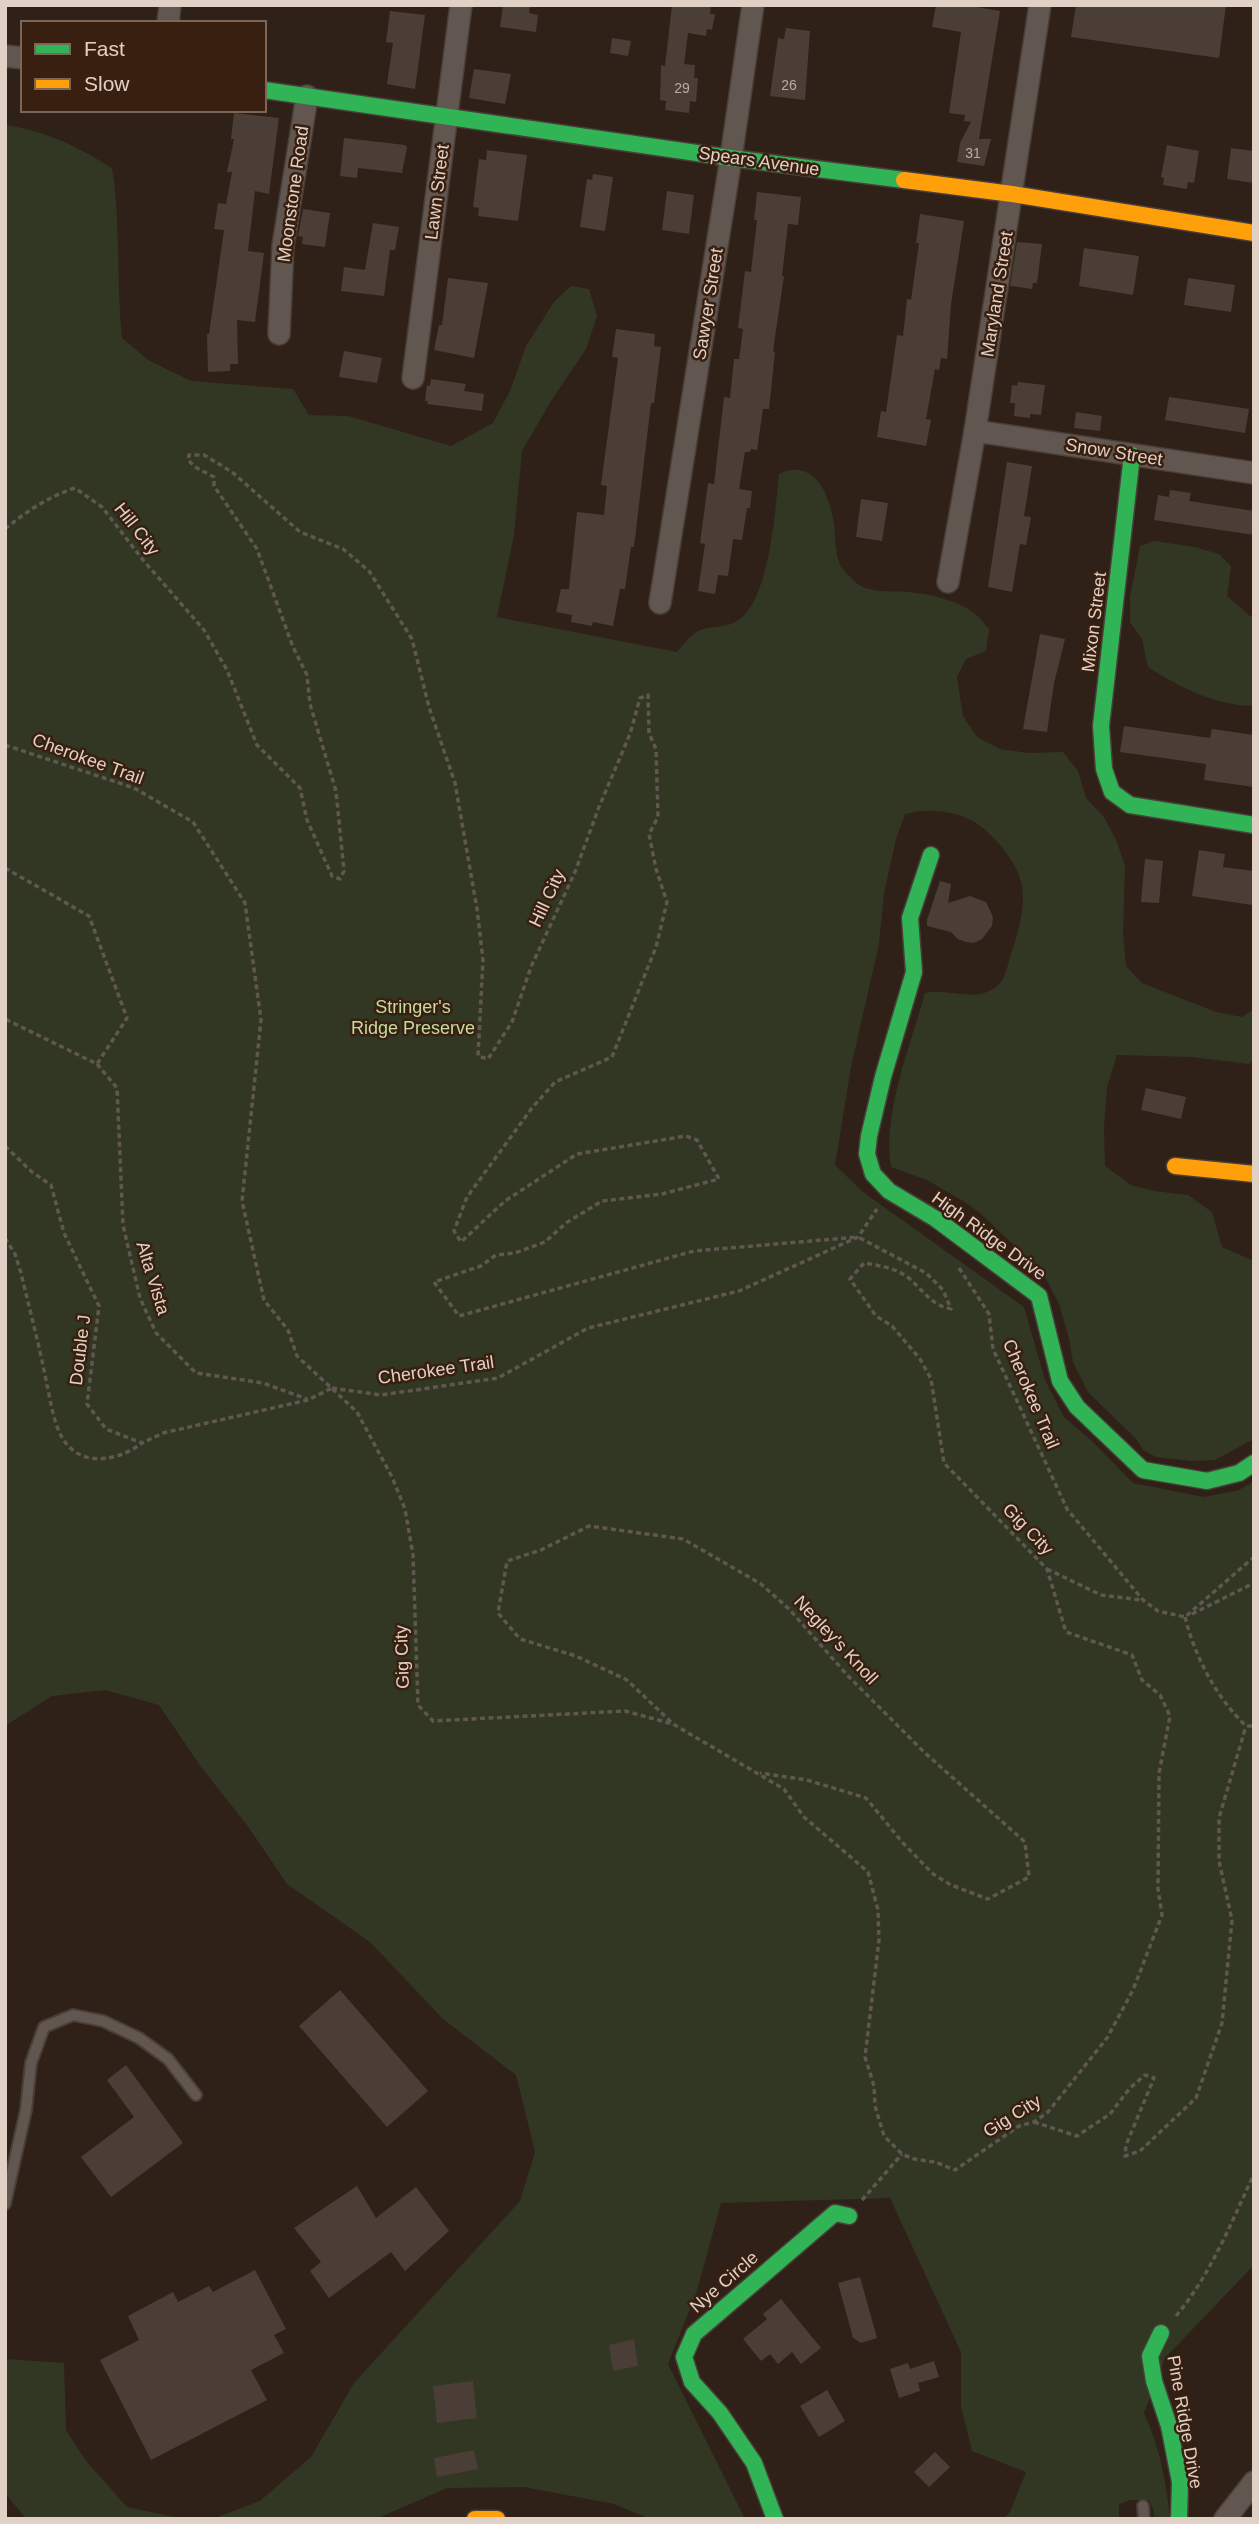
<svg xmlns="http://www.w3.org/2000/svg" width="1259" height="2524" font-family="Arial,sans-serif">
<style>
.green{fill:#313722}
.building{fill:#4a3e37}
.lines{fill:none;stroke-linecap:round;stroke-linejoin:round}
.lane-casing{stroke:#4a3e38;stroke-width:14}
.street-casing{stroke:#4a3e38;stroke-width:24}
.fast-casing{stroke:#4a3e38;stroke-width:19}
.slow-casing{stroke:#4a3e38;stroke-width:19}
.path{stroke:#605751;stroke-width:3.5;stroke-dasharray:5 3.5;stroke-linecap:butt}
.lane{stroke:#615750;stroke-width:10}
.street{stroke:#615750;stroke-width:21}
.fast{stroke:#30b455;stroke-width:16}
.slow{stroke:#ff9f0a;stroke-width:16}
.labels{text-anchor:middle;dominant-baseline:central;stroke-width:5;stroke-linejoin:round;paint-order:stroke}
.number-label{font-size:14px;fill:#bbaca2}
.street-label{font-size:18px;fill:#e1d0c6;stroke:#381f0f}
.park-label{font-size:18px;fill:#c4dca1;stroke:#381f0f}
</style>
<rect width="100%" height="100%" fill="#2f2118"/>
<g class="green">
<path d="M 5,125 C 47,131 76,146 112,168 C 121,224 116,281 122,338 L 148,360 L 191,381 L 293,389 L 309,415 L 348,416 L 451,446 L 493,423 L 510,391 L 526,346 L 554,302 L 571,286 L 589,289 L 597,316 L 586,349 L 551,401 L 522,451 L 514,535 L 497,617 L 677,652 C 683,645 691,634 700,630 C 711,626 727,628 737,621 C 770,601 775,510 779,474 C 810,459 826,487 832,514 C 836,529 834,548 839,562 C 841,568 848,575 852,579 C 866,595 890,590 908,592 C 930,594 957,600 974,613 C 980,617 984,624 989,629 L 986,651 L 966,659 L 957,677 L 963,716 L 977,737 L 1000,749 L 1029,753 L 1063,752 L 1078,771 L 1086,798 L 1104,817 L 1117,842 L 1125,866 L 1123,934 L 1126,966 L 1142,983 L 1216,1012 L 1242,1017 L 1254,1009 L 1254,1060 L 1249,1064 L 1192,1057 L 1117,1055 L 1107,1087 L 1104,1128 L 1105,1166 L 1131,1185 L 1154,1191 L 1188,1195 L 1212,1212 L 1222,1247 L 1254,1261 L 1254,1439 L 1215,1460 L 1191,1461 L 1156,1457 L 1143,1450 L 1137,1440 L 1088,1392 L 1073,1362 L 1069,1338 L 1059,1304 L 1043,1273 L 979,1212 L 963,1201 L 927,1180 L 891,1167 C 882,1114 911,1044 925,993 C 948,988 972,1002 993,989 C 1004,984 1007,968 1010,957 C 1018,934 1028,902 1020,878 C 1015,859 990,831 973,821 C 953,810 926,808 905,814 L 896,839 L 884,893 L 879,944 L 851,1067 L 835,1165 L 863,1192 L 1024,1307 L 1045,1380 L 1064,1417 L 1092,1441 L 1133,1483 L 1204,1497 L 1239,1490 L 1254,1481 L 1254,2265 L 1165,2358 L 1144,2413 C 1160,2447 1166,2482 1170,2519 L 1154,2519 L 1154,2512 L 1149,2500 L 1131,2500 L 1119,2504 L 1119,2519 L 1003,2519 L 1010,2512 L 1026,2472 L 972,2451 L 961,2406 L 961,2352 L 890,2198 L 721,2203 L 696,2294 L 668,2364 L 745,2519 L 650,2519 L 614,2504 L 524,2487 L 447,2488 L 376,2519 L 26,2519 L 5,2493 L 5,2359 L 64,2363 L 66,2430 L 86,2461 L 127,2507 L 179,2518 L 212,2519 L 260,2501 L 311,2457 L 354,2383 L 520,2201 L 535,2152 L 516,2075 L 443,2019 L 370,1942 L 287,1884 L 247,1825 L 201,1767 L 159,1705 L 105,1690 L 52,1696 L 5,1726 Z"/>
<path d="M 1154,541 L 1195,547 L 1219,554 L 1231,566 L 1227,596 L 1250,616 L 1254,616 L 1254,706 C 1214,705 1181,688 1148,667 L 1142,639 L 1130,622 L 1130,597 L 1140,546 Z"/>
</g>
<g class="building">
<polygon points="503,5 530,5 529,13 538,15 536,32 500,27"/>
<polygon points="672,5 711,5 710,14 715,14 712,30 707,29 706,36 688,33 684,64 695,65 694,78 698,78 696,102 690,101 689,113 665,110 666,101 660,100 661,65 665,66"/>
<polygon points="936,5 965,5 1000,11 979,139 991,139 984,166 957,162 960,143 971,122 964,121 965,115 949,113 961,32 932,27"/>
<polygon points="1076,5 1226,5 1219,58 1071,37"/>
<polygon points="390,11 425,15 415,89 387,84 393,43 386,42"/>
<polygon points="786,28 810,31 805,100 770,96 778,38 784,39"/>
<polygon points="612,38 631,41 628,56 610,53"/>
<polygon points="474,69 511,74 505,104 469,98"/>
<polygon points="234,113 279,118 269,194 255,191 248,251 264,253 255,322 237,320 238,364 230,364 230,371 208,372 207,334 209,334 224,230 214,229 218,203 226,204 232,172 227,172 234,139 231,139"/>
<polygon points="344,138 405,145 407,147 402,173 358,168 357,178 340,176"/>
<polygon points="1167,145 1199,151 1194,183 1188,182 1187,189 1163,185 1164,178 1161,177"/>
<polygon points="1231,148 1254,151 1254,183 1227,179"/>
<polygon points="487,150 527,155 518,221 478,216 479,208 473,207 479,159 486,160"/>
<polygon points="593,174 613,177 605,231 580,227 587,179 592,180"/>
<polygon points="667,191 694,195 689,234 662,230"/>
<polygon points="757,192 801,197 798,225 788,224 782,276 784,276 773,351 775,352 769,409 763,409 757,450 751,449 750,452 745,452 739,489 752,491 750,508 747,508 742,540 733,539 728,576 718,575 715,594 698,591 705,544 700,543 708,483 714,484 724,397 730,398 734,359 739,359 743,329 738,328 745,271 751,272 757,220 754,220"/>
<polygon points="303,209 330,213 325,247 302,244 303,237 298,236"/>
<polygon points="920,214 964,221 951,304 947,359 941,358 939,370 935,369 926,419 931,420 926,446 877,437 881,411 886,412 897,335 903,336 907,299 911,300 919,243 916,243"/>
<polygon points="373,223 399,227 395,250 390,250 384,296 341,291 344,267 365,270"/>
<polygon points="1017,242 1042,244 1037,283 1033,283 1032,289 1010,286"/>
<polygon points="1084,248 1139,256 1133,295 1079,286"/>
<polygon points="448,278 488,283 474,358 434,350 439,325 442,325"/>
<polygon points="1188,278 1235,285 1231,312 1184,305"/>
<polygon points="616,329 655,334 654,346 661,347 654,403 651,403 634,547 631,547 625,589 620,589 613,626 593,622 592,626 571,622 572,615 556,612 561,589 569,589 577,512 604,515 607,486 601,485 618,358 612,357"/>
<polygon points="344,351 382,358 377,383 339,377"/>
<polygon points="431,379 466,384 464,391 484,394 482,411 427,404 428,401 425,401 427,385 430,386"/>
<polygon points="1018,382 1045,385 1041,415 1030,414 1030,418 1014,416 1015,403 1010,403 1012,385 1017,386"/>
<polygon points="1169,397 1249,409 1245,433 1165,420"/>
<polygon points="1076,412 1102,416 1100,431 1074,428"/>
<polygon points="1007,462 1032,466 1024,516 1031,517 1026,545 1020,544 1012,592 988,587"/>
<polygon points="1170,490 1191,493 1189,501 1254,511 1254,535 1154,520 1158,495 1169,497"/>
<polygon points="861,499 888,503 882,541 856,537"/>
<polygon points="1040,634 1065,639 1054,683 1047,732 1023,729"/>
<polygon points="1124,726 1210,738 1212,729 1254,735 1254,787 1204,780 1206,764 1120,752"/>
<polygon points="1199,850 1225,854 1223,867 1254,871 1254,900 1252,905 1192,896"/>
<polygon points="1145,859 1163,861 1159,903 1141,902"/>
<polygon points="940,881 951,884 948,903 970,896 986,902 993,917 992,926 982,939 974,943 966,942 958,939 951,932 927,926 927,920"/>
<polygon points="1146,1088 1186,1097 1181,1119 1141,1110"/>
<polygon points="340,1990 428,2091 387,2127 299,2026"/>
<polygon points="126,2065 183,2143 111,2197 81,2157 134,2117 107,2080"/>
<polygon points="357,2186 376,2218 416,2187 449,2231 405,2271 391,2252 329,2298 310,2271 321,2262 294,2228"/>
<polygon points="255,2270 286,2329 274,2335 284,2353 251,2370 267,2400 151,2460 100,2360 139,2340 128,2316 173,2292 178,2302 209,2286 213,2292"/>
<polygon points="860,2277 877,2338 861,2343 853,2338 838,2283"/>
<polygon points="781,2299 821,2348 801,2364 792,2352 778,2364 770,2354 761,2361 743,2339 767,2319 763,2314"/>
<polygon points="634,2339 638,2366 613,2371 609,2345"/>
<polygon points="934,2361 939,2377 918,2383 920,2391 899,2398 890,2369 908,2363 910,2369"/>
<polygon points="473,2381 477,2418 437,2423 433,2386"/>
<polygon points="827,2390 845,2421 819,2437 800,2406"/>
<polygon points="474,2450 478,2469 437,2477 434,2458"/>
<polygon points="935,2452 950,2467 929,2487 914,2472"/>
</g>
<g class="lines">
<g class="lane-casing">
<g id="lane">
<polyline points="5,2204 26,2110 31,2063 44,2027 73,2015 103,2021 139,2038 168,2059 196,2095"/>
<polyline points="1143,2506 1144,2519"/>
</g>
</g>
<g class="street-casing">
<g id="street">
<polyline points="168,23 170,5"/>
<polyline points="5,56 23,58"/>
<polyline points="279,334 283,246 307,96"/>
<polyline points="413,378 461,5"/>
<polyline points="975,431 1254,473"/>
<polyline points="948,582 975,431 1040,5"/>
<polyline points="660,603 731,158 753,5"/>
<polyline points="1225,2519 1254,2482"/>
</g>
</g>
<g class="fast-casing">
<g id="fast">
<polyline points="264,90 731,158 904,180"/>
<polyline points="1132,455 1101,726 1104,769 1112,792 1130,805 1254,825"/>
<polyline points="931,855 910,918 914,972 883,1077 869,1136 867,1154 873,1174 889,1191 936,1219 1039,1296 1060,1381 1077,1407 1143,1470 1207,1481 1239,1473 1254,1463"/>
<polyline points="1161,2333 1150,2356 1154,2381 1169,2426 1180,2482 1179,2519"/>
<polyline points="775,2519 754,2463 720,2413 692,2382 684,2357 694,2334 835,2213 849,2216"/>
</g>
</g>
<g class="slow-casing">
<g id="slow">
<polyline points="904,180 1012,194 1254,233"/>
<polyline points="1175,1166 1254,1174"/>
<polyline points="475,2519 497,2519"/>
</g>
</g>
<g class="path">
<path d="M 5,529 C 27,511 48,497 75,488 L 102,507 L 143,560 L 204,630 L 227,670 L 257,745 L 300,788 L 307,820 L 332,876 L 340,879 L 344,871 L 336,791 L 310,704 L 307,675 L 293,647 L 257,549 L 214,486 L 214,477 L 195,467 L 188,460 L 189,455 L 204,455 L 232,472 L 300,532 L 343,549 L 369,571 L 412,639 L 429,707 L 455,783 L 477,909 L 483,960 L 478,1056 L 488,1059 L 512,1022 L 531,967 L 575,872 L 599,807 L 630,734 L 640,698 L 648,695 L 649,733 L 656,749 L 658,817 L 649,834 L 656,869 L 667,902 L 656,947 L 612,1057 L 555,1082 L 532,1108 L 467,1197 L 454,1231 L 461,1242 L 505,1201 L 577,1154 L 686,1136 L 697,1140 L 719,1179 L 662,1194 L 602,1201 L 566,1223 L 545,1242 L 515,1253 L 496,1255 L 481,1266 L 434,1282 L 459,1316 L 694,1251 L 858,1237"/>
<path d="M 5,745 L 134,788 L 193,822 L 245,903 L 261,1020 L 242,1201 L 264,1300 L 288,1330 L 297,1356 L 357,1412 L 392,1477 L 405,1509 L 413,1555 L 418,1705 L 433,1721 L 625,1711 L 673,1724 L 784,1789 L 804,1817 L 868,1872 L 878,1910 L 879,1940 L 865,2057 L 874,2086 L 875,2106 L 884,2136 L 902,2154 L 914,2159 L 935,2162 L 955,2170 L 1019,2126 L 1034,2122 L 1048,2112 L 1107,2038 L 1133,1990 L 1162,1915 L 1158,1889 L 1159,1773 L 1170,1716 L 1160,1695 L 1142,1680 L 1132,1655 L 1066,1632 L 1047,1569 L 944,1463 L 931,1379 L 920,1359 L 892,1326 L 876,1316 L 850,1279 L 864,1263 C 881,1266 898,1268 911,1280 C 925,1293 932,1305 951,1309 L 943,1290 L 926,1273 L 858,1237"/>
<polyline points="5,868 89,916 127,1018 97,1064 5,1019"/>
<polyline points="97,1064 117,1088 123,1225 140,1298 156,1333 196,1373 263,1383 307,1399"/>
<polyline points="5,1146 32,1172 51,1185 64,1233 99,1306 87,1404 106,1429 142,1443 163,1433 308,1400 332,1388"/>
<path d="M 5,1238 L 15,1254 L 21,1273 C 30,1311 40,1348 47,1385 C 51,1403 54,1427 65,1442 C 84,1468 120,1460 142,1443"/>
<polyline points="959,1268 989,1314 993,1349 1067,1509 1143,1600 1158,1611 1185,1617 1254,1557"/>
<polyline points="332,1388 381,1395 498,1378 588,1328 739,1291 858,1237 877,1209"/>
<polyline points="1047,1569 1101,1595 1141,1600"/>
<polyline points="1192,1614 1254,1583"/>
<path d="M 1185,1617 C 1195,1657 1216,1697 1246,1726 L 1254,1726"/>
<polyline points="671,1722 627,1680 576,1656 520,1639 498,1613 507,1561 541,1550 589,1526 683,1539 761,1584 789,1609 848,1676 925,1753 1025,1842 1029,1877 988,1899 951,1885 933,1874 903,1843 866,1798 807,1780 760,1773"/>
<polyline points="1034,2122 1077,2136 1110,2114 1130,2088 1145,2075 1154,2078 1126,2145 1125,2156 1140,2151 1196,2098 1222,2023 1232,1920 1219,1861 1219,1818 1246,1726"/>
<polyline points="862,2200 902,2154"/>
<path d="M 1176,2316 C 1211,2274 1231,2223 1254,2174"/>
</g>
<use href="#lane" class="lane"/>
<use href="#street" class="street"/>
<use href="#fast" class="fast"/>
<use href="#slow" class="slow"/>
</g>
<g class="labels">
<g class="number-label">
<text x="789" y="85">26</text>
<text x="682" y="88">29</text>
<text x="973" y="153">31</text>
</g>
<g class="street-label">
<text transform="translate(759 161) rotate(8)">Spears Avenue</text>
<text transform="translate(437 192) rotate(-83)">Lawn Street</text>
<text transform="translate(293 194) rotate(-82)">Moonstone Road</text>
<text transform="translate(997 294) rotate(-81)">Maryland Street</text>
<text transform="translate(708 304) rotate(-81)">Sawyer Street</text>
<text transform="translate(1114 452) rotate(9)">Snow Street</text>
<text transform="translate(137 529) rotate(52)">Hill City</text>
<text transform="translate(1094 622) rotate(-83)">Mixon Street</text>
<text transform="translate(88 759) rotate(20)">Cherokee Trail</text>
<text transform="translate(547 898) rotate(-65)">Hill City</text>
<text transform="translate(989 1236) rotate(36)">High Ridge Drive</text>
<text transform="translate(153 1278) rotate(73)">Alta Vista</text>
<text transform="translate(80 1350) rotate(-83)">Double J</text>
<text transform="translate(436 1370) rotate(-8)">Cherokee Trail</text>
<text transform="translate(1031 1394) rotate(67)">Cherokee Trail</text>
<text transform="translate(1028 1529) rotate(46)">Gig City</text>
<text transform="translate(836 1640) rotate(47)">Negley's Knoll</text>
<text transform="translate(402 1657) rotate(-92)">Gig City</text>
<text transform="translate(1012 2116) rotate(-32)">Gig City</text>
<text transform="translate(724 2282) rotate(-41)">Nye Circle</text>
<text transform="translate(1185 2422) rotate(80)">Pine Ridge Drive</text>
</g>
<g class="park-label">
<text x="413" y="1007">Stringer's<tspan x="413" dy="21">Ridge Preserve</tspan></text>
</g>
</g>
<rect width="1259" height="2524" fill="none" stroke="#e1d0c6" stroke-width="14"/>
<rect x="21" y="21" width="245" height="91" fill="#381f0f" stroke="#7c6658" stroke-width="2"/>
<rect x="35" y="44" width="35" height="10" fill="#30b455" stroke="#7c6658" stroke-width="2"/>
<text x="84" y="56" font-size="21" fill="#e1d0c6">Fast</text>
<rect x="35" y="79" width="35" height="10" fill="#ff9f0a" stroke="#7c6658" stroke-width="2"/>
<text x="84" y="91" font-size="21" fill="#e1d0c6">Slow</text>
</svg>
